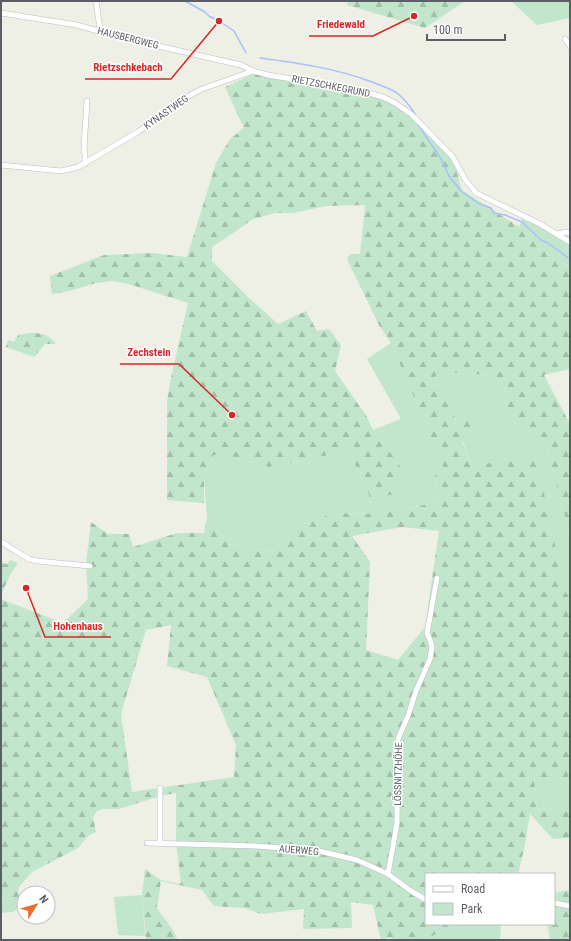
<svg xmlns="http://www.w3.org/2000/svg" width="571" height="941" font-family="'Roboto Condensed',sans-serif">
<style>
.green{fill:#c1e6cb}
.forest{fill:url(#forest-firs);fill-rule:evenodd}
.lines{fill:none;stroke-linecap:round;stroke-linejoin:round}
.stream{stroke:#a6c0fe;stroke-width:1.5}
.minor-casing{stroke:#bcbcc3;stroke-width:6}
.minor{stroke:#fff;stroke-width:5}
.labels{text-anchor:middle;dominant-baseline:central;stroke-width:3;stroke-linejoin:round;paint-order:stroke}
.street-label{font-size:10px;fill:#5c5e65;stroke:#fff}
.leader{fill:none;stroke:#d62828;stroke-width:1.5}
.callout-dot{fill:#d62828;stroke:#fff;stroke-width:1.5}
.callout-label{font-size:11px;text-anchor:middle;font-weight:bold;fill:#d62828;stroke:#fff;stroke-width:3;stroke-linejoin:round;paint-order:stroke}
</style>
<defs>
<pattern id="forest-firs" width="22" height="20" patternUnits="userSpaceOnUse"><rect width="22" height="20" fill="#c1e6cb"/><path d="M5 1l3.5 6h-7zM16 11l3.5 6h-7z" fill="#a0bea8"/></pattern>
</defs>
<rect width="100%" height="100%" fill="#eeefe5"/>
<g class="green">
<polygon points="511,1 570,1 570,18 537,25"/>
<polygon points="522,219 556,235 570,245 570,267 555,260 519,227"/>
<polygon points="391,343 446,470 435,472 438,502 381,514 334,513 292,528 273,552 229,544 207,517 204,480 212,456 221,453 269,467 349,451 371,499 399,466 373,430 401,419 367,359"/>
<polygon points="452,373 493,375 504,386 507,407 519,430 533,436 547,448 570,535 570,598 471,466 456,420 435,376"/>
<polygon points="534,776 565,779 570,776 570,811 537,808"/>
<polygon points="142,895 145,936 118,935 114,897"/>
<polygon points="1,897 16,901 17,909 13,912 1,913"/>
<polygon points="458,924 501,924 500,940 428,940 430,937"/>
</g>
<g class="forest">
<polygon points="348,1 465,1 425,28 347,5"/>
<path d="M 253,74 L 383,97 L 395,103 L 452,156 L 462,190 L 519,227 L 555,260 L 570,267 L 570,369 L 544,375 L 570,424 L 570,535 L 547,448 L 533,436 L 519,430 L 507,407 L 504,386 L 493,375 L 452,373 L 435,376 L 456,420 L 481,421 L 474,438 L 462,441 L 471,466 L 536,456 L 565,591 L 570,598 L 570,776 L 565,779 L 534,777 L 537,808 L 570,811 L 570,838 L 553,839 L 530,814 L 524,849 L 518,874 L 426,874 L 426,924 L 458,924 L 430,937 L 428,940 L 392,940 L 391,937 L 381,940 L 373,905 L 351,902 L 352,928 L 303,929 L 304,909 L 261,914 L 245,908 L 214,906 L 202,890 L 161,881 L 157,908 L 174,932 L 178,940 L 146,940 L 142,895 L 145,869 L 161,880 L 181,884 L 176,842 L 176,793 L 160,796 L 119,809 L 103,809 L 97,811 L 93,817 L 96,832 L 89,835 L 78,848 L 32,872 L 18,888 L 19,900 L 16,901 L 1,897 L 1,599 L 63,623 L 88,599 L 86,563 L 91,522 L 108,534 L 129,534 L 133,547 L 177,533 L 204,533 L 207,517 L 229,544 L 273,552 L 292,528 L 334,513 L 381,514 L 438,502 L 435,471 L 445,470 L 391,343 L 379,325 L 347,259 L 350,254 L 360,254 L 365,205 L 326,206 L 293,213 L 275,213 L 253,219 L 236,231 L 212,247 L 212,261 L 249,298 L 278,324 L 306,311 L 317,331 L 329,329 L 341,345 L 335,371 L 367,417 L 373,430 L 400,466 L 394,494 L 371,499 L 349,451 L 269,467 L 221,453 L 212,456 L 204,480 L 204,503 L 167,500 L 167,402 L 171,378 L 188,303 L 132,285 L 113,281 L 96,283 L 70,291 L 52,294 L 50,276 L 104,255 L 152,253 L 187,257 L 216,163 L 230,139 L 244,128 L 225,87 ZM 402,527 L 439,531 L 425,627 L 398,660 L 366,650 L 370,562 L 352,536 ZM 171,625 L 167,666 L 207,677 L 236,745 L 234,777 L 132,792 L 121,714 L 146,630 Z"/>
<path d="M 29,333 C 40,333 49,334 56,344 L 45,344 L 34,357 L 6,347 L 8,340 L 14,342 L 18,335 Z"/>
<polygon points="10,560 18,563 11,573 1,595 1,563 7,564"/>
<polygon points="570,890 570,940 550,940 547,924 554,924 554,893"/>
</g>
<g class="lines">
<g class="stream">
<polyline points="185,1 205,12 209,16 219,21 234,31 246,53"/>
<path d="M 260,58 C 298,63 335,68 372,82 C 380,85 389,88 397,93 C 405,99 410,106 415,114"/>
<polyline points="417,123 441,159 449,176 461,191 478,203 491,208 494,213 505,215 522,222 541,240 548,243 570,259"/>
</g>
<g class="minor-casing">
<g id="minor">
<polyline points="96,1 100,29 99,31"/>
<polyline points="1,13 77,25 123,38 241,65 253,71 268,75 362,91 383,97 395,103 411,114 452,156 465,179 476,193 540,224 570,242"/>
<polyline points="565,39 570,46"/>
<polyline points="85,164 85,154 84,148 87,101"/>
<polyline points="1,165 61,171 78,167 138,132 187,97 202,89 253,71"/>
<polyline points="558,234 565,232 570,233"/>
<polyline points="1,542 29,559 37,561 90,566"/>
<polyline points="147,843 256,846 319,851 357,860 388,874 411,891 426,900"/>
<polyline points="160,843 160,788"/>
<polyline points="388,874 397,823 398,739 408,716 416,691 430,659 432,647 430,640 427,633 437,578"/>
<polyline points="554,903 570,906"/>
</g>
</g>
<use href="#minor" class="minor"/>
</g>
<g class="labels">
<g class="street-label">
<text transform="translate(128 38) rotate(14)">HAUSBERGWEG</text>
<text transform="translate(331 86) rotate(11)">RIETZSCHKEGRUND</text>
<text transform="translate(166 112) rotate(-35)">KYNASTWEG</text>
<text transform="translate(398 774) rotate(-89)">LÖSSNITZHÖHE</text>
<text transform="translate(299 850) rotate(5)">AUERWEG</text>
</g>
</g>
<path class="leader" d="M414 16L373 36H309M219 21L171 79H85M232 415L179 364H120M26 588L45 637H111"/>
<g class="callout-dot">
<circle cx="414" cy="16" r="4"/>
<circle cx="219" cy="21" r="4"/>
<circle cx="232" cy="415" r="4"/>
<circle cx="26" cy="588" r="4"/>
</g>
<g class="callout-label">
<text x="341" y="28">Friedewald</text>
<text x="128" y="71">Rietzschkebach</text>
<text x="149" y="356">Zechstein</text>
<text x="78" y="630">Hohenhaus</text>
</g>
<rect width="571" height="941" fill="none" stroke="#5c5e65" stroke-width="4"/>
<rect x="425" y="873" width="130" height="52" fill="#ffffff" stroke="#bebfc1"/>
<rect x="433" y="886" width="20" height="6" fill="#ffffff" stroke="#bebfc1"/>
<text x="461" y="893" font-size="12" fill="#5c5e65">Road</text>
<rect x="433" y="903" width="20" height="12" fill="#c1e6cb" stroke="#bebfc1"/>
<text x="461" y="913" font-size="12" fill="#5c5e65">Park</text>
<g transform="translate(36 905) rotate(53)"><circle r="19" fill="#ffffff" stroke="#bebfc1"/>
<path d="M0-3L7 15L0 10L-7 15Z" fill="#e77132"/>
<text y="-6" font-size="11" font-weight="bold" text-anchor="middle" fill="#5c5e65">N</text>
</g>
<path d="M427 34v6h78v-6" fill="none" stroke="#5c5e65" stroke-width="2"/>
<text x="433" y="34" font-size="12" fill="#5c5e65" stroke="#ffffff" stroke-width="3" paint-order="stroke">100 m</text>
</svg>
